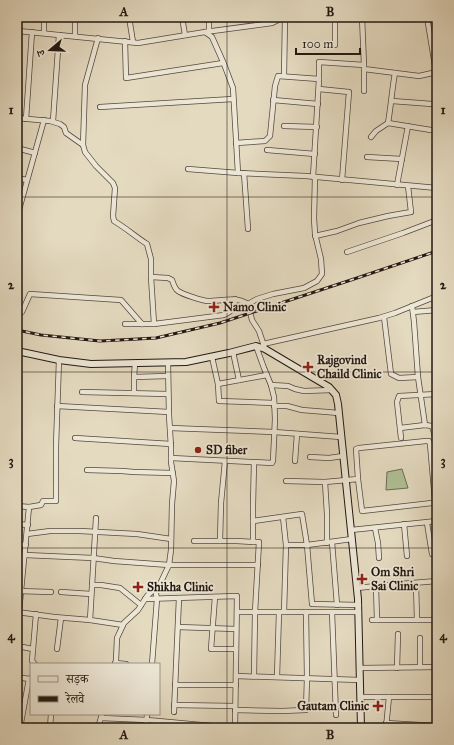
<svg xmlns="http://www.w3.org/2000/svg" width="454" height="745" font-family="'IM FELL Great Primer','Noto Serif Devanagari',serif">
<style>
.green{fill:#b0c095;stroke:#6a6c54}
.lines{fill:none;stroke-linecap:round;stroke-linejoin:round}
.street-casing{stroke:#53483e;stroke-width:6}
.secondary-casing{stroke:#231812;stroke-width:8}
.street{stroke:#ede7d6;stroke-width:4.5}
.secondary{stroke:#ede7d6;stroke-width:6}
.rail-casing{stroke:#231812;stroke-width:3}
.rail{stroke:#ede7d6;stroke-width:1.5;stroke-dasharray:4.5;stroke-linecap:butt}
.grid{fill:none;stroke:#231812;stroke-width:1;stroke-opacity:0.55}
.poi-dot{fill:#8f2418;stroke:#ede7d6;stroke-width:1.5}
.labels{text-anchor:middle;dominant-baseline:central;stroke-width:3.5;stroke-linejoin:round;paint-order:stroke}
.poi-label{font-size:12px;font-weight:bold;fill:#231812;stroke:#ede7d6;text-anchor:start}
.neatline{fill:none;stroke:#231812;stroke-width:1.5}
.grid-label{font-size:13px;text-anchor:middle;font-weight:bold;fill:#231812}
</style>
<rect width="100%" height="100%" fill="#e4dac0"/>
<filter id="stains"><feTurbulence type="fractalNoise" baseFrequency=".005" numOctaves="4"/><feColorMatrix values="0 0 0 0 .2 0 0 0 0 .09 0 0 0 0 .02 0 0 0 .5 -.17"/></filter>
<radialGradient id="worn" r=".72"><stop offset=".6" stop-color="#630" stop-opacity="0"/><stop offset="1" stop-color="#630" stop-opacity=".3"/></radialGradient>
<polygon class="green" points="402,469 408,488 386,490 387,472"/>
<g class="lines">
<g class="street-casing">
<g id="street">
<polyline points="44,17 44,33"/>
<polyline points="75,17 75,36"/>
<polyline points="129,17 133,42"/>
<polyline points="182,17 185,35"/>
<polyline points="362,17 364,65"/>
<polyline points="427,17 436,72"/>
<polyline points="17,31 29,32 138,43 205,32 212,37 224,64 233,88 238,173 306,176 437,188"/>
<polyline points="205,32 272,23 284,17"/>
<polyline points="209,32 209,17"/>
<path d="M 98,38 L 85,85 L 83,145 L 85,152 L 96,166 L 113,183 L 115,188 L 113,216 L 114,221 C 126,228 136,237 147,244 L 151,259 L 151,277 L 168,278 L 172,280 C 173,283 175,289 178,291 C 182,294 203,301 208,301 C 223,301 235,296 248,304"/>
<polyline points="125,41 126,78 223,63"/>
<polyline points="335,45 335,17"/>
<polyline points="364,69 364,91"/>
<polyline points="284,76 285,17"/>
<polyline points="319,89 349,92 342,180"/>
<polyline points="273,100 318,104"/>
<polyline points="392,101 432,104 437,103"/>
<polyline points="100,107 233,99"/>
<polyline points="17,118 50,121 60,124 64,127 66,133 83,145"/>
<polyline points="26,119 32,32"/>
<polyline points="53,121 59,35"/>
<path d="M 388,123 C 391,106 392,89 395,73"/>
<polyline points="284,126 317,127"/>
<polyline points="371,137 376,131 388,123 437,131"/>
<polyline points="236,143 265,141 270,136 275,86 278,76 319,79"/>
<polyline points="17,148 35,153"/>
<polyline points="267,150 315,154"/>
<polyline points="367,157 402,159"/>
<polyline points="188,169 238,173"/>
<polyline points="244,173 248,229"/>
<polyline points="313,177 319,79 319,62 364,65 364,69 419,76 437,72"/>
<polyline points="17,178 27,180"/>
<polyline points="397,185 408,126"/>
<polyline points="17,217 44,120"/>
<polyline points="315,236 337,231 359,223 388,216 411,212 408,186"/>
<polyline points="347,252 403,233 437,220"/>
<polyline points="151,277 154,324"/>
<polyline points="412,306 414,322 418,377 425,425"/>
<polyline points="17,311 22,312 30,294 121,300 142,324"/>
<polyline points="413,312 437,310"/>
<polyline points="384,317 391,374 399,378 418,377"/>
<path d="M 125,324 L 154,324 L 224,315 C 233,311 234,308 235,299"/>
<polyline points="263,344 379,318 395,313 437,296"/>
<polyline points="265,349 259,331 252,320 248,304 257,299 273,294 304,288 317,281 322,274 321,259 315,234 314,218 315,177"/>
<polyline points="233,352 239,380"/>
<polyline points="212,357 218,384 219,401 274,403"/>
<polyline points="134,377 135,363"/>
<polyline points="218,384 267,375"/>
<polyline points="271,385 288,386 295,389 304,391 332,390"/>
<polyline points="134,391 134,377 168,376"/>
<polyline points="82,392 168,394"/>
<polyline points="57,406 169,412"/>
<polyline points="274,406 287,406 302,410 327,412 338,413"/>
<polyline points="170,428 274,432 341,437"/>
<polyline points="400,428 425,425 432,426 435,436 437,437"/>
<polyline points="75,438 171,444"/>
<polyline points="401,438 397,402 399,396 437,394"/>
<polyline points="310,457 329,458 343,456"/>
<polyline points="171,458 272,463 273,461 275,419 274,397 271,385 264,368 256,346"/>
<polyline points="295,461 297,434"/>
<polyline points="87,470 122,471 134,472 173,473"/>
<polyline points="286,481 325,482 358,479 362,511 432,503 434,503 435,501 430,444 429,441 426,441 359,448 356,449 358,479"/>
<polyline points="325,482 327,514 327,543"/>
<polyline points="17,506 29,507"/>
<polyline points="283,517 286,545 284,612"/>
<polyline points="253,521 302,514 307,545 312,604 359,605"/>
<polyline points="427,523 432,554"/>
<polyline points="17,524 28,525"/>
<polyline points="404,524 407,556"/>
<polyline points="375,528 378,543 379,558"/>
<polyline points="351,530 437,521"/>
<polyline points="27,534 50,531 80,531 137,534 171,539"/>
<polyline points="194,541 237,541 253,542 253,505 254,462"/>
<polyline points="220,541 221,503 225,461"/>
<polyline points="253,542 259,542 255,612 254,676"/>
<polyline points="332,542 337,605"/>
<polyline points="17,544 26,545"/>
<polyline points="286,545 307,545 352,539"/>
<polyline points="25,555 93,558 114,561 169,565 258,565"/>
<polyline points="416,583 417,620"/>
<polyline points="92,585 101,585 120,588 141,605"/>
<polyline points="376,586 377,620"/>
<polyline points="357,588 376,586 437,581"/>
<polyline points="17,591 51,592"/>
<polyline points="61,592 91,594"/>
<polyline points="215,597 211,649 236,649"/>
<polyline points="145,599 237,596 235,728"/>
<polyline points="17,612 54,617 90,620 123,625"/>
<polyline points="19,612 29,507 41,505 43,501 56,501 56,446 59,360"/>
<polyline points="237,612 359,612"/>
<polyline points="332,612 336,715"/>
<polyline points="90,620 96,518"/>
<polyline points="372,620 437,620"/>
<polyline points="178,627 236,629"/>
<polyline points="17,646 33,649"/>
<polyline points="57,649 61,618"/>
<polyline points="115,663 126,664"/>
<polyline points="35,664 32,661 36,614"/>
<polyline points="115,664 116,661 117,638 124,623 138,610 147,596 160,584 169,565 171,550 172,504 174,481 171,462 171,447 169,415 168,363"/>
<polyline points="152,664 157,599 155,588"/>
<polyline points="420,667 420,638"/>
<polyline points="360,668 437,667"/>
<polyline points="397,668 398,634"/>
<polyline points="236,676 360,680"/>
<polyline points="17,677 29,679 31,678"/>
<polyline points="277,677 279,612"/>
<polyline points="175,685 236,685"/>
<polyline points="361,697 437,697"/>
<polyline points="174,705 235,706"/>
<polyline points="235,710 282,711 306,710 307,678 306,612"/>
<polyline points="174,712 179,598"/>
<polyline points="51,714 50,728 51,728"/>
<polyline points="101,718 147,720 234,728"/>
<polyline points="386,723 437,726"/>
<polyline points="20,728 29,679"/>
<polyline points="98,728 102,714"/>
<polyline points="146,728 147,714"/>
<polyline points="386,728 389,697"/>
</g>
</g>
<g class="secondary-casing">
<polyline id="secondary" points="17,351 59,360 91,364 186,362 229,353 256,346 265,349 329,387 336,395 338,404 358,599 361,728"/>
</g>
<use href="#street" class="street"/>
<use href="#secondary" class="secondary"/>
<g class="rail-casing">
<polyline id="rail" points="17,330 41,335 100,341 156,338 220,323 357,278 437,251"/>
</g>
<use href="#rail" class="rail"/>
</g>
<path class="grid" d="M 227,17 L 227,728M 17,197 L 437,197M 17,372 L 437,372M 17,548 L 437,548"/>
<g class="poi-dot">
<path d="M212 301h4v4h4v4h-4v4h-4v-4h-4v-4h4z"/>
<path d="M306 361h4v4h4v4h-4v4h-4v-4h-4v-4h4z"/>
<circle cx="198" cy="450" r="4"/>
<path d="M360 573h4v4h4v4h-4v4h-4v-4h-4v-4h4z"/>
<path d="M136 581h4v4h4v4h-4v4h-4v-4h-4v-4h4z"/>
<path d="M376 700h4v4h4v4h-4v4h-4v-4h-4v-4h4z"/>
</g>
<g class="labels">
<g class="poi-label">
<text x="223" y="307">Namo Clinic</text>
<text x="317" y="360">Rajgovind<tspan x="317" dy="14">Chaild Clinic</tspan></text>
<text x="206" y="450">SD fiber</text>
<text x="371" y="572">Om Shri<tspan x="371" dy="14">Sai Clinic</tspan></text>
<text x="147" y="587">Shikha Clinic</text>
<text x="369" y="706" text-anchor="end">Gautam Clinic</text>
</g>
</g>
<rect width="454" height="745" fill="none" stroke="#e4dac0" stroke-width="44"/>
<rect x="30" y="663" width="130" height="52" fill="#ede7d6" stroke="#9c9488"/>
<rect x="38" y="676" width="20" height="6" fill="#ede7d6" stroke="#9c9488"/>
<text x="66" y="683" font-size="12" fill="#231812">सड़क</text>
<rect x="38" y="696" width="20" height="6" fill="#231812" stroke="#9c9488"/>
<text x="66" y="703" font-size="12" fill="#231812">रेलवे</text>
<g transform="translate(50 50) rotate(251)" stroke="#ede7d6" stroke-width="3" paint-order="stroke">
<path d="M0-3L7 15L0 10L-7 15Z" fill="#231812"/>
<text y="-6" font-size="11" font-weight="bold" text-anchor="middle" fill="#231812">उ</text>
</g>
<path d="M296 48v6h64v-6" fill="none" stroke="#231812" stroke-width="2"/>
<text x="302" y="48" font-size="12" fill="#231812" stroke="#ede7d6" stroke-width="3" paint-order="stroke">100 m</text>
<rect x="22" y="22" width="410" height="701" class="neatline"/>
<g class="grid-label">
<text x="124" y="16">A</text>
<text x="330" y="16">B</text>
<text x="11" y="114">1</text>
<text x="443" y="114">1</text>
<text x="11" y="289">2</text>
<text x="443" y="289">2</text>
<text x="11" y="465">3</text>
<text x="443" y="465">3</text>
<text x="11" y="640">4</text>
<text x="443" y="640">4</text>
<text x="124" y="739">A</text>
<text x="330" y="739">B</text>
</g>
<rect width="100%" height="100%" filter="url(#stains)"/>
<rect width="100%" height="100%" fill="url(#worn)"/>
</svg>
